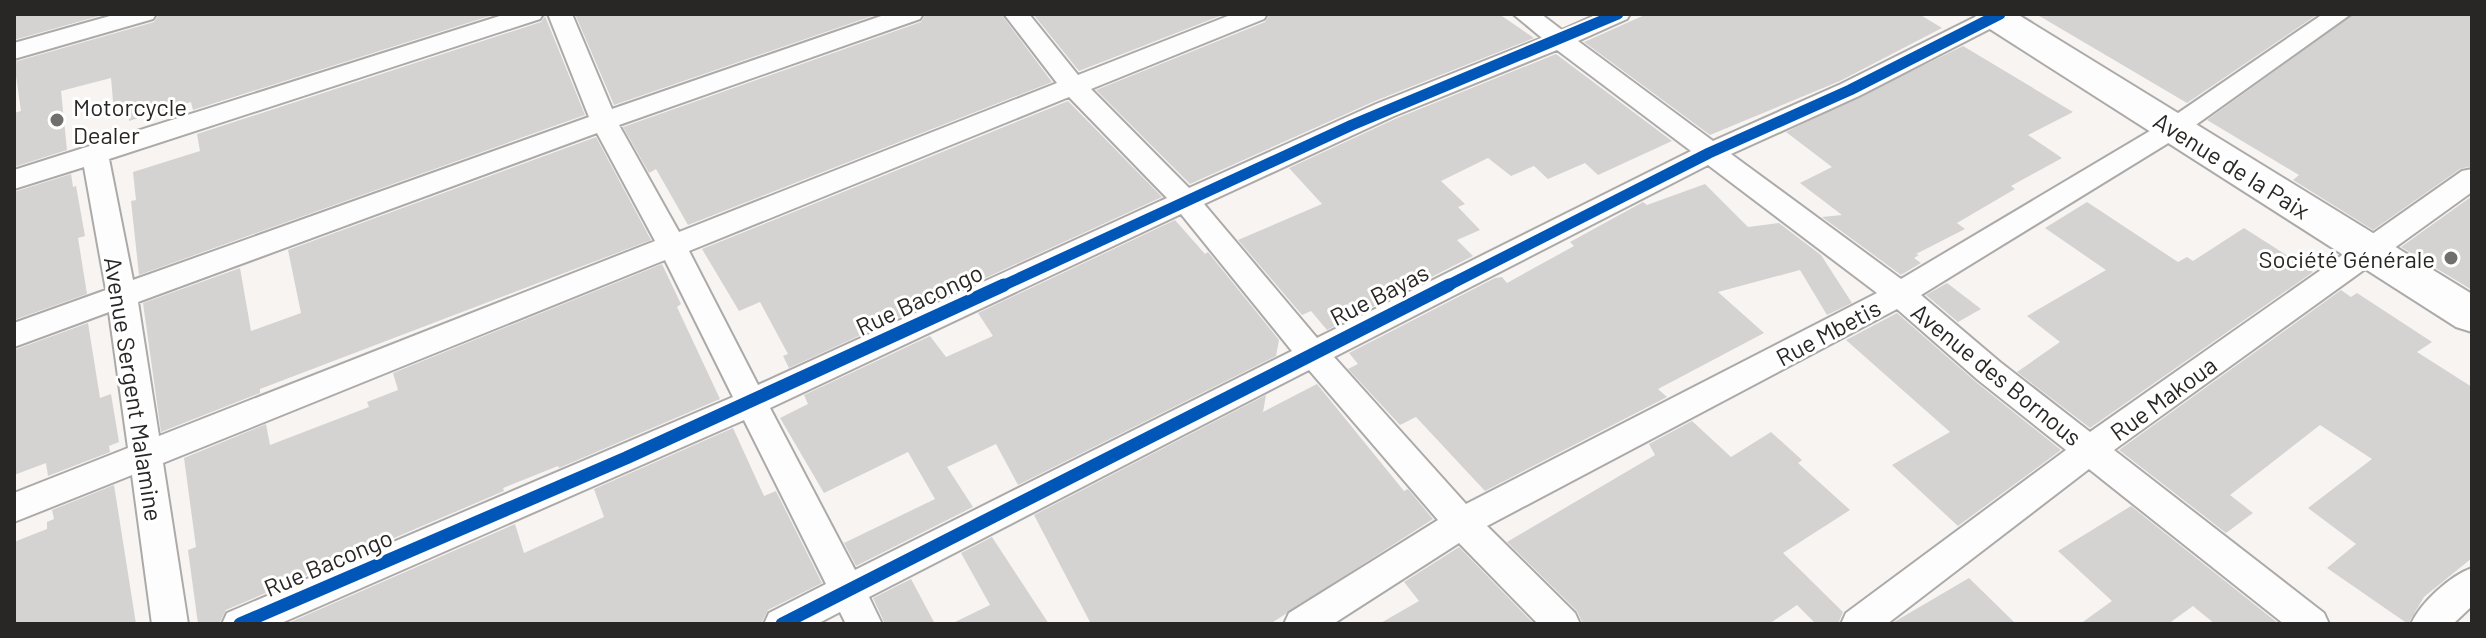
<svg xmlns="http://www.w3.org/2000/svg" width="2486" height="638" font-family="Barlow,sans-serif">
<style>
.building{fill:#d5d2d2}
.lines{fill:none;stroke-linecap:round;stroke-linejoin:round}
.street-casing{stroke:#acaaa8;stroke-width:4}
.secondary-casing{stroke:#acaaa8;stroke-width:4}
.street{fill:#fefdfd;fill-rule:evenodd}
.secondary{fill:#fefdfd;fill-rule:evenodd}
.cycleway-far1-casing{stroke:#fff;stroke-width:15}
.cycleway-casing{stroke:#fff;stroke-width:18}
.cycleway-far1{stroke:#0057b8;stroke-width:11}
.cycleway{stroke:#0057b8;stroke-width:13}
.poi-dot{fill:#716f6d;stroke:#fff;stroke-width:3}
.labels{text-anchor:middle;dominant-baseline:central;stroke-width:6;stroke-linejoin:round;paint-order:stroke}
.poi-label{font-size:24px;fill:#292725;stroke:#fff;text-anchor:start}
.street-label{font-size:24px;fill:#292725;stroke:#fff}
</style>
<rect width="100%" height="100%" fill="#f7f4f2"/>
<g class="building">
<polygon points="14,14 106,14 14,40"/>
<polygon points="159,14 496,14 193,110 191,102 129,121 128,108 114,112 111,78 61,91 67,150 14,167 14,113 21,111 14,62 154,22"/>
<polygon points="575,14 878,14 614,105"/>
<polygon points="926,14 1001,14 1052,82 688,225 656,169 649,173 623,127 921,22"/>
<polygon points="1033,14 1225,14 1079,71"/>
<polygon points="1270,14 1499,14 1534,38 1375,101 1190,184 1096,90 1265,22"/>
<polygon points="1647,14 1919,14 1942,28 1840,81 1710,135 1584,42"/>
<polygon points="2036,14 2318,14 2187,103"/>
<polygon points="2354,14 2472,14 2472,166 2460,169 2373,230 2293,180 2299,175 2207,120"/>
<polygon points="545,16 585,115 139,275 131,201 136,200 133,172 200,151 197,134 541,22"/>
<polygon points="1963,46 2073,112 2028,135 2062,158 2011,186 2015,189 1957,223 1965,229 1916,254 1919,255 1914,258 1921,263 1901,275 1822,217 1842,215 1800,183 1832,167 1786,132"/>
<polygon points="1556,54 1672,141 1598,175 1585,163 1548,179 1534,166 1511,176 1488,158 1441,181 1465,204 1458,207 1480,230 1457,240 1473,256 1327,330 1311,311 1302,315 1238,240 1322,204 1289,168 1395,119"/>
<polygon points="1068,101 1162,197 789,368 783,356 788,354 760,302 739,311 702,249"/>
<polygon points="596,137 651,240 260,389 260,393 161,432 143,303 240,268 251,331 301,313 288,250"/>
<polygon points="71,174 73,187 76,186 85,236 78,238 87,294 14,320 14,192"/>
<polygon points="1705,184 1748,227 1779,223 1821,255 1852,303 1827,315 1800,270 1718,292 1764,333 1658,389 1667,397 1485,491 1416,417 1400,425 1348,369 1358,364 1349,353 1495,278 1502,277 1507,283 1574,246 1570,242 1643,202 1647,205"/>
<polygon points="2472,196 2472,290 2401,247"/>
<polygon points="2087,202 2178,262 2187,257 2193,261 2244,228 2313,272 2090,428 2017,372 2060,342 2027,316 2106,270 2045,228"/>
<polygon points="1175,220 1205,254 1208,252 1279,340 1276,356 1018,485 996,444 947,467 973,507 856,566 844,543 935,499 908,452 824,493 780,418 808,404 804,395 930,336 946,357 993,336 978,313"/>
<polygon points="662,264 681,304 677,307 720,399 559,468 558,466 503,488 504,491 226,610 219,624 198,624 188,550 196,547 184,458 266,424 270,445 369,407 367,402 398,390 393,373"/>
<polygon points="1947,283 1981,309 1958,322 1926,295"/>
<polygon points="2341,290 2351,297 2357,293 2432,342 2417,352 2472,387 2472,558 2424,597 2408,624 2327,568 2356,544 2308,508 2372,459 2320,425 2230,495 2253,513 2226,533 2119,450"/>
<polygon points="1897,313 1976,382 2061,450 1958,526 1892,465 1950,432 1846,340"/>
<polygon points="88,323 100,398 111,394 119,442 109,446 110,452 48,476 46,463 14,475 14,350"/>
<polygon points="1317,384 1404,491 1408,489 1433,519 1270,624 1091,624 1034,515 1266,395 1263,412"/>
<polygon points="1692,421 1731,457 1771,432 1802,460 1798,463 1850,510 1783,553 1843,612 1838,624 1816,624 1797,605 1769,624 1583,624 1577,611 1507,542 1655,455 1649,444"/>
<polygon points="733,428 764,496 776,491 822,583 768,610 761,624 286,624 515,524 524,553 604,517 594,489"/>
<polygon points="114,485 136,624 14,624 14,542 47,529 47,522 54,519 52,510"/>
<polygon points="2131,506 2279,624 2215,624 2193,606 2168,624 2080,624 2112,601 2058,551"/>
<polygon points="992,537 1049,624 951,624 990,605 961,553"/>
<polygon points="1459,547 1534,624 1379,624 1419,601 1404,582"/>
<polygon points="1969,578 2016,624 1892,624 1894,622"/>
<polygon points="911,579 935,624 885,624 873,598"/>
</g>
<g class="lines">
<g class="street-casing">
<g id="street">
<polygon points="117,14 156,14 153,19 14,59 14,43"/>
<path d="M 506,14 L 543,14 L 540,19 L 109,159 L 133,280 L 589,117 L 548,14 L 572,14 L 612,109 L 887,14 L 923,14 L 920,19 L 619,125 L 679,232 L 1057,83 L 1004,14 L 1029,14 L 1078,75 L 1233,14 L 1267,14 L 1264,19 L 1091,89 L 1189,188 L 1376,104 L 1542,38 L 1513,14 L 1541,14 L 1562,30 L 1598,14 L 1630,14 L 1627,19 L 1578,41 L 1713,141 L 1841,84 L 1981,14 L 2012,14 L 2009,19 L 1859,96 L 1731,154 L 1901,279 L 2165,122 L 2323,14 L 2351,14 L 2183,134 L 1921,295 L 2000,362 L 2090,432 L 2462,171 L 2472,169 L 2472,192 L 2114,450 L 2324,613 L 2329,624 L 2284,624 L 2089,469 L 1887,624 L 1841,624 L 1846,613 L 2066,450 L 1978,380 L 1897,309 L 1487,526 L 1575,613 L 1580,624 L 1538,624 L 1459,543 L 1333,624 L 1284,624 L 1289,613 L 1438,520 L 1309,370 L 869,597 L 882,624 L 846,624 L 840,612 L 817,624 L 764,624 L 769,613 L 826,584 L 744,420 L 279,624 L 222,624 L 227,613 L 733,397 L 665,260 L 163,463 L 188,624 L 152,624 L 132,475 L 14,522 L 14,493 L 128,448 L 109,312 L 14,347 L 14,323 L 106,290 L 84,167 L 14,189 L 14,170 ZM 1557,50 L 1691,151 L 1317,338 L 1204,204 L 1394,116 ZM 1069,97 L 1167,198 L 758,385 L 689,251 ZM 597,133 L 655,241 L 159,436 L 138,302 ZM 1708,165 L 1877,293 L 1466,504 L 1334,357 ZM 1181,214 L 1292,351 L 855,570 L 770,408 Z"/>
<path d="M 2472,568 L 2472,606 L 2453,624 L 2411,624 C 2421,602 2450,576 2472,568 Z"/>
</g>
</g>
<g class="secondary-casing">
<polygon id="secondary" points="1974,14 2017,14 2472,294 2472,332 2456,327 1979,22"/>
</g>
<use href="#street" class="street"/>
<use href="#secondary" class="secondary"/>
<g class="cycleway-far1-casing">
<g id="cycleway-far1">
<polyline points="1000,287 1352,125 1618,14"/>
<polyline points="1445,287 1709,153 1850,90 2000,14"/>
</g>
</g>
<g class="cycleway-casing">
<g id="cycleway">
<polyline points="240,624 626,458 1004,285"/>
<polyline points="782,624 1449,285"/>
</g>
</g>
<use href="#cycleway-far1" class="cycleway-far1"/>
<use href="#cycleway" class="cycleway"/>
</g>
<g class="poi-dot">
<circle cx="57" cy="120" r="8"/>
<circle cx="2451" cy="258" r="8"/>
</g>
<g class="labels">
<g class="poi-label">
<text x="73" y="106">Motorcycle<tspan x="73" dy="28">Dealer</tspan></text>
<text x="2435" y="258" text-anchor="end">Société Générale</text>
</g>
<g class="street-label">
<text transform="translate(2232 165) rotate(32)">Avenue de la Paix</text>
<text transform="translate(1379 294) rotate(-27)">Rue Bayas</text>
<text transform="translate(919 299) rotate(-25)">Rue Bacongo</text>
<text transform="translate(1828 332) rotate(-28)">Rue Mbetis</text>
<text transform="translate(1997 374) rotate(39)">Avenue des Bornous</text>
<text transform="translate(134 389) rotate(81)">Avenue Sergent Malamine</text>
<text transform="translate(2163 398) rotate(-36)">Rue Makoua</text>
<text transform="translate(328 562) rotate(-23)">Rue Bacongo</text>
</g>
</g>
<rect width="2486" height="638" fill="none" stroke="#292725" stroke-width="32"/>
</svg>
